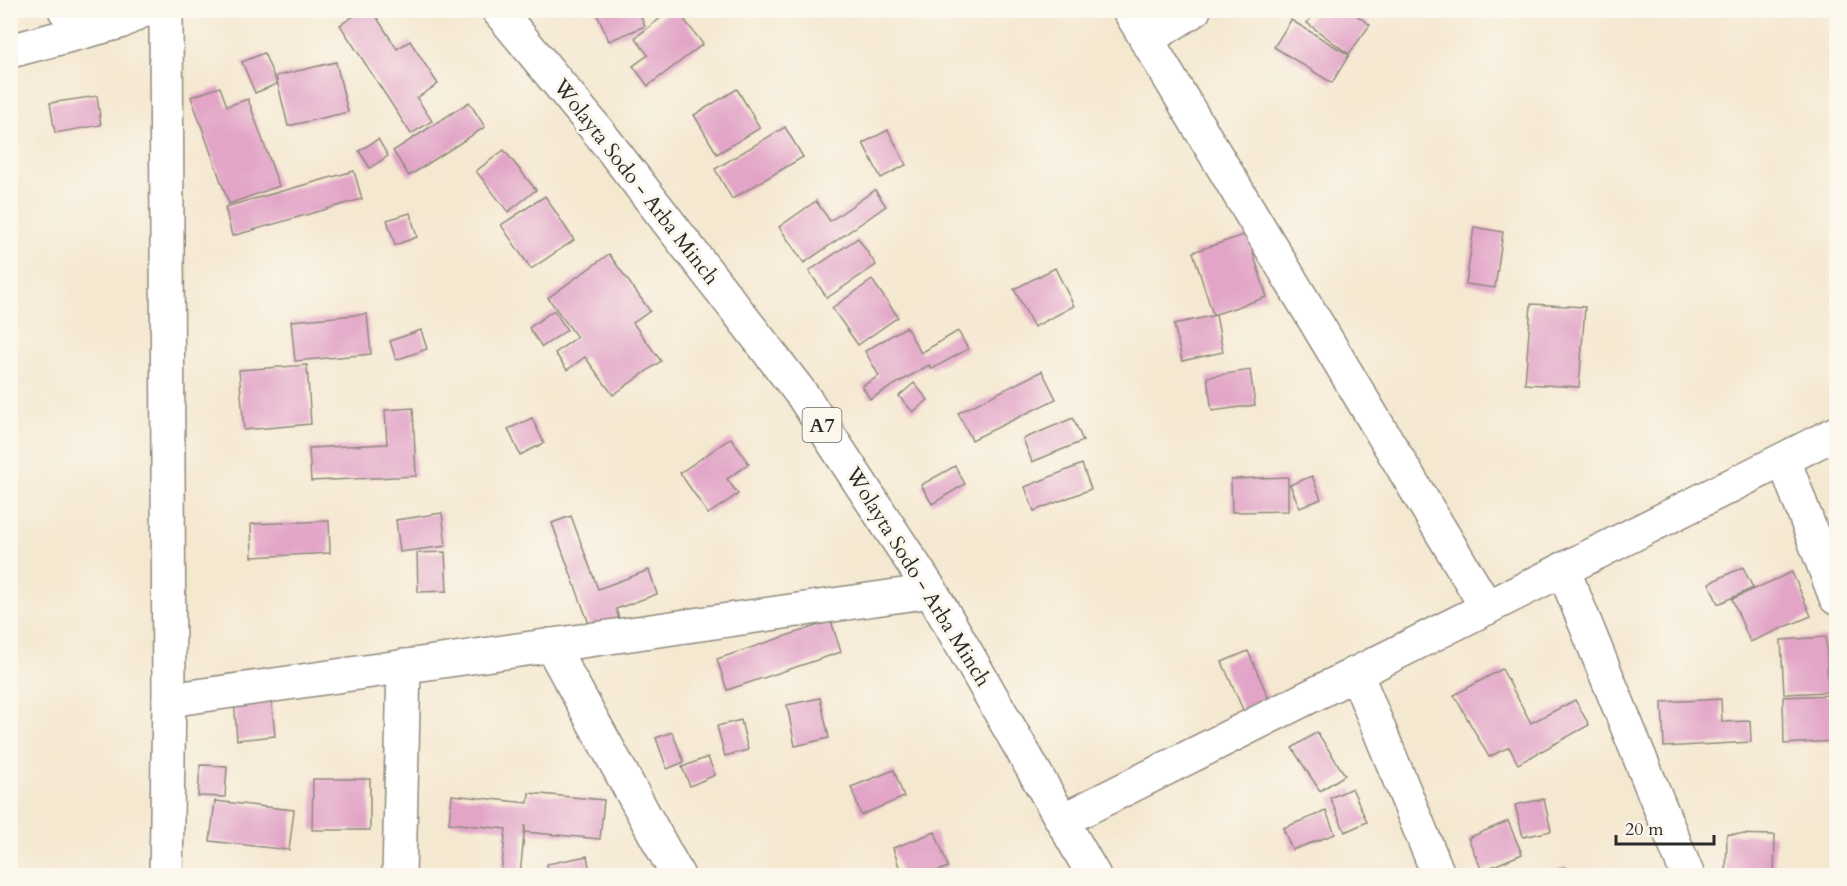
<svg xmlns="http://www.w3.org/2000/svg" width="1847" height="886" font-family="Cardo,serif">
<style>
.building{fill:#e2a4c7}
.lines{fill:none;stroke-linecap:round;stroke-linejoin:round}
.minor-casing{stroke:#908a7e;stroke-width:36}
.primary-casing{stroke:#908a7e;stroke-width:36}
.trunk-casing{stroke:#908a7e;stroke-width:36}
.minor{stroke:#fff;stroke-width:33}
.primary{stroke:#fff;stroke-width:33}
.trunk{stroke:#fff;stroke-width:33}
.labels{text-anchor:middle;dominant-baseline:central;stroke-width:6;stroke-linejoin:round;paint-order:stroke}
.shield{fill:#fbf7ec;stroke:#696865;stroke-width:1.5}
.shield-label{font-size:20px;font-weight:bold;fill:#2b2b2b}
.street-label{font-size:21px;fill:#2b2b2b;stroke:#fbf7ec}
</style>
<rect width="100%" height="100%" fill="#fbf7ec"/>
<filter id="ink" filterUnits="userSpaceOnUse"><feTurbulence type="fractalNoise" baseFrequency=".0167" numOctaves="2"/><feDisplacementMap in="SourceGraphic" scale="12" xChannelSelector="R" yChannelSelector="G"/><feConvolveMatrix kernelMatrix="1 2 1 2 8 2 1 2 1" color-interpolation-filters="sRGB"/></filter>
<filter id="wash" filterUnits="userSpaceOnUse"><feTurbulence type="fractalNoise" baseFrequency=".008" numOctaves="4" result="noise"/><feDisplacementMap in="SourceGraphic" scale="24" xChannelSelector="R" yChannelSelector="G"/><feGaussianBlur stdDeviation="1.35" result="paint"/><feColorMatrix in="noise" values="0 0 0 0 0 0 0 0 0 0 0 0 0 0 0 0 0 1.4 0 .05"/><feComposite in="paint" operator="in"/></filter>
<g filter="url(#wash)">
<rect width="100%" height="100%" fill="#f5e8d1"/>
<g id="blocks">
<g class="building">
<polygon points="363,10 372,10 397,49 410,41 438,84 417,98 432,121 411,134 340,25"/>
<polygon points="595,10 638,10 645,26 609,41"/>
<polygon points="671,10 677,10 703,44 648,86 633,66 648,55 635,38"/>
<polygon points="1316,10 1350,10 1370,25 1349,54 1307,23"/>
<polygon points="1291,20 1349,55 1332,83 1274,47"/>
<polygon points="264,53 277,84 255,93 242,62"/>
<polygon points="336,62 348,112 288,126 276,76"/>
<polygon points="220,87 227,106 248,99 279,186 229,204 191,97"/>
<polygon points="737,89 760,128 717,154 694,115"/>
<polygon points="97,96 101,125 55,133 50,103"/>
<polygon points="469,102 485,127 409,176 393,151"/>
<polygon points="785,127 803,157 732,199 715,169"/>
<polygon points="888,130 906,165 881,178 863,143"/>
<polygon points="378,139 388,156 370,168 359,151"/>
<polygon points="504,150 536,190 508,212 476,171"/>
<polygon points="354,171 362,199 232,236 225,207"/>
<polygon points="875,190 886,206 804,263 779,227 816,201 830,221"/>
<polygon points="545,196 574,240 531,269 501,225"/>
<polygon points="410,213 417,237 395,245 387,220"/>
<polygon points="1474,227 1503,232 1495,288 1466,284"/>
<polygon points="1247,234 1267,297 1213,315 1193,252"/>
<polygon points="858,238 876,265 827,298 809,271"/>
<polygon points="609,254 650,311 633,323 661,361 613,395 585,357 567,370 555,353 577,337 548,298"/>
<polygon points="1055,268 1074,306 1034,327 1014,289"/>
<polygon points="872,280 898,317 858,345 832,308"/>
<polygon points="1531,304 1585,307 1579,387 1525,384"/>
<polygon points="554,310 567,330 542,347 529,328"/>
<polygon points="367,314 371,354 295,361 291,321"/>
<polygon points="1216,315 1223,352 1182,361 1174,324"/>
<polygon points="906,327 921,353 958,331 968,349 932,369 929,365 870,399 862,386 879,376 865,351"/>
<polygon points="421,330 427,349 396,360 390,341"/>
<polygon points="307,365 311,424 244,430 239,370"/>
<polygon points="1250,370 1255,405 1212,411 1207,377"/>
<polygon points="1042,371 1056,399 972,440 958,413"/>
<polygon points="914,383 928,400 913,412 899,396"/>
<polygon points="413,408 416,476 311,481 309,448 387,444 385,410"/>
<polygon points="532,418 544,443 520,455 508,429"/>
<polygon points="1073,418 1083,441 1032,462 1023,439"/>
<polygon points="731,438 749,464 727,479 738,494 708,514 680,473"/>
<polygon points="1082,464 1091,489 1034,511 1025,487"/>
<polygon points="955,466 965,484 932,504 921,485"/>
<polygon points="1312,476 1321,499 1300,508 1290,485"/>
<polygon points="1288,477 1288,511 1232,512 1231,479"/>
<polygon points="442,513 446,546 400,552 396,520"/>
<polygon points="571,516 598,589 649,570 657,594 616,609 621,625 593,635 552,523"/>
<polygon points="329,521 330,553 252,557 251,524"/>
<polygon points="445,552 447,591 418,592 417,553"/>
<polygon points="1743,567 1753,588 1718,604 1709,583"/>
<polygon points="1792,572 1811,616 1750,642 1732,599"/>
<polygon points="831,621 841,652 727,690 717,659"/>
<polygon points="1826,637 1828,692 1784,694 1781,640"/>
<polygon points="1248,651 1273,708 1247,719 1222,662"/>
<polygon points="1502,669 1531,723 1575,700 1589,725 1518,764 1509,747 1489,757 1454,695"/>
<polygon points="271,695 275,736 237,740 234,698"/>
<polygon points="1832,695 1834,741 1784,744 1783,697"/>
<polygon points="820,698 829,738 795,746 787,705"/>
<polygon points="1721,699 1722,722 1750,721 1751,742 1664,747 1662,702"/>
<polygon points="741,720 748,750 725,756 717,726"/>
<polygon points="672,732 684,762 667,769 656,738"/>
<polygon points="1317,732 1345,775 1320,791 1292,748"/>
<polygon points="708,757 715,775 690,786 682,767"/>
<polygon points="200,765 227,766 225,797 198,796"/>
<polygon points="894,770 904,797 861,815 851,787"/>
<polygon points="313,779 370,779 370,830 312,830"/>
<polygon points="1352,788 1367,822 1345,832 1330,798"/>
<polygon points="529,793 604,800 600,839 525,832 525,825 520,875 501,873 506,829 449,823 452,795 528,803"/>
<polygon points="1544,799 1551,831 1523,837 1515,805"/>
<polygon points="215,801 294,810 289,850 210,841"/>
<polygon points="1326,811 1335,834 1292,850 1283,828"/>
<polygon points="1508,821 1522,854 1482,871 1468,838"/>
<polygon points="935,832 948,867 925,876 902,876 893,848"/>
<polygon points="1727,834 1775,835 1774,876 1726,876"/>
<polygon points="587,856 591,876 549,876 547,864"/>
<polygon points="1565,867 1568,876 1547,876 1547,874"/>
</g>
</g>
</g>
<g filter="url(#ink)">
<use href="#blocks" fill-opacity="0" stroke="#908a7e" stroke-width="1.5"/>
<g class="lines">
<g class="minor-casing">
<g id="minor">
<polyline points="65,10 83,32"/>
<polyline points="166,10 169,700 166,876"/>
<polyline points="1129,10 1487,608"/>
<polyline points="1146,40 1194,10"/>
<polyline points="1784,460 1836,598"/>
<polyline points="1563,569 1688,876"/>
<polyline points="551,645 678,876"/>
<polyline points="1356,673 1439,876"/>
<polyline points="169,700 931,591"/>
<polyline points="1063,820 1836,433"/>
<polyline points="399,876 404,666"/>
</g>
</g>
<g class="primary-casing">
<polyline id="primary" points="10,51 120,22 144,10"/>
</g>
<g class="trunk-casing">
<polyline id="trunk" points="498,10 601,135 803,396 931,591 1094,876"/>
</g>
<use href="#minor" class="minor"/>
<use href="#primary" class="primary"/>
<use href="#trunk" class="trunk"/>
</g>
</g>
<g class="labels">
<rect class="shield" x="802.5" y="408" width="39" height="34" rx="4.5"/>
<g class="shield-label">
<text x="822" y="425">A7</text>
</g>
<g class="street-label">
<text transform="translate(636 182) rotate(52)">Wolayta Sodo - Arba Minch</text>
<text transform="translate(918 577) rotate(58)">Wolayta Sodo - Arba Minch</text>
</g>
</g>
<rect width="1847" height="886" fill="none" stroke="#fbf7ec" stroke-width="36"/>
<path d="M1616 835v9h98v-9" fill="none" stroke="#2b2b2b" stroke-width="3"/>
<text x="1625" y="835" font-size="18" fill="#2b2b2b" stroke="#fbf7ec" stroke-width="4.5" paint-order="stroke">20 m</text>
</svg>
